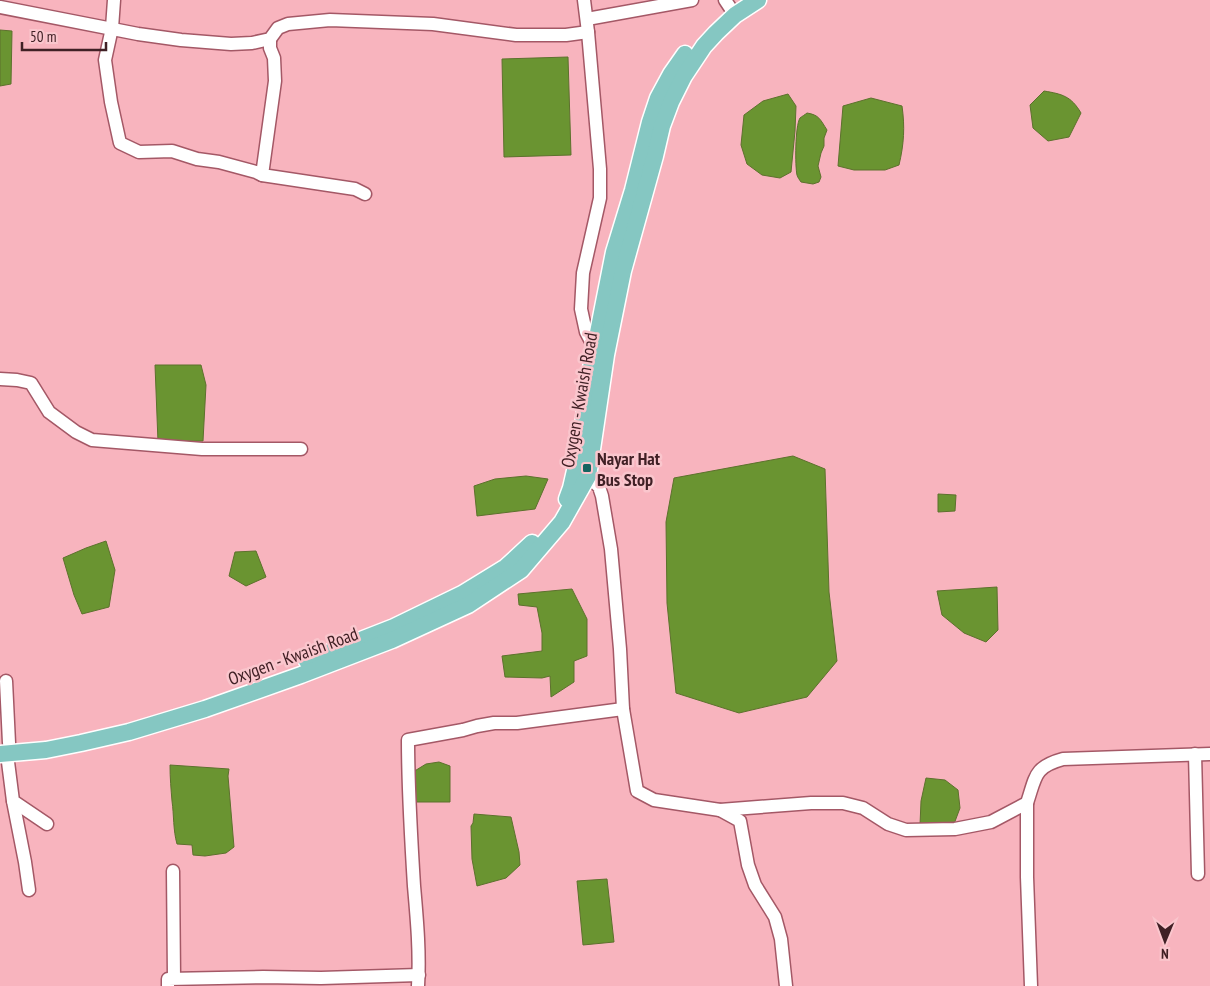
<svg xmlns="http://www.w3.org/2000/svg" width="1210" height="986" font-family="'PT Sans Narrow',sans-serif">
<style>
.water{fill:#6a9431;stroke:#5d712d}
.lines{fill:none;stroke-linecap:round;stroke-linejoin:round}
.minor-casing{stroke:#a45866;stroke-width:15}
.major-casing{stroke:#fff;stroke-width:19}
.minor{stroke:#fff;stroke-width:12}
.major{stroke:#85c7c2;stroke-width:16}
.poi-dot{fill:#15635f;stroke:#fac6cd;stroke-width:2}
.labels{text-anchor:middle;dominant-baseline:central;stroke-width:5;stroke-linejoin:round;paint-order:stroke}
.street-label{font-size:18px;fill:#402025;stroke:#fac6cd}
.poi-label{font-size:18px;font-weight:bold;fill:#402025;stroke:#fac6cd;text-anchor:start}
</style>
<rect width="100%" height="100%" fill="#f8b4be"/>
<g class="water">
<polygon points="0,30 12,31 11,84 0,86"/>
<polygon points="568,57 571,155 504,157 502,59"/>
<path d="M 1044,91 C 1062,94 1071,96 1081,113 L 1069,137 L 1048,141 L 1033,128 L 1030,105 Z"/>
<polygon points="788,94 796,106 795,131 791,172 780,178 762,175 747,164 741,145 744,115 763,101"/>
<path d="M 871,98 L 902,106 C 905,127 904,144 899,165 L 885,170 L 854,170 L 838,166 L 843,106 Z"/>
<path d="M 807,113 C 819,115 820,119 827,130 L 824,138 L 824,146 L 821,153 L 818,166 L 821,177 L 819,182 L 813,184 L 801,182 C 799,179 798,178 797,175 C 795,166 795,126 800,118 C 801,117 806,114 807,113 Z"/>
<polygon points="155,365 201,365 206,385 203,441 158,442"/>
<polygon points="793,456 825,469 829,592 837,661 807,697 739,713 676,693 667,603 666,522 674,478"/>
<polygon points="526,476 548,479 535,509 477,516 474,486 495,479"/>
<polygon points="938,494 956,495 955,511 938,512"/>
<polygon points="106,541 115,570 109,607 82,614 74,595 63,558 86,548"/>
<polygon points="256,551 266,577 246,586 229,576 235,552"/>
<polygon points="997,587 998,630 986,642 964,633 942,615 937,591"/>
<polygon points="572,589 587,619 587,656 574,661 574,682 551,697 550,676 542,678 505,677 502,656 542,651 542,633 537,607 519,605 518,594"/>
<polygon points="439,762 450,766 450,802 413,802 413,772 426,764"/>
<path d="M 170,765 L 229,769 L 228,776 L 234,847 L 226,853 L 205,856 L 193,855 L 192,845 L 177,844 C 173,830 174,815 172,801 C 171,789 170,778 170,765 Z"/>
<polygon points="926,778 945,780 958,790 960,808 954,824 920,825 921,801"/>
<polygon points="474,814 511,817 519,852 520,865 506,878 477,886 472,859 471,826 473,823"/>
<polygon points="607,879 614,942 583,945 577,881"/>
</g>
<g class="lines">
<g class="minor-casing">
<g id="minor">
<polyline points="114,0 112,28 105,60 111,102 120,143 139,152 172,151 197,159 219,162 256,172 262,175"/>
<polyline points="584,0 588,32 600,169 600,198 583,273 581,309 586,332 595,349 597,350"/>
<polyline points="725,0 735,15"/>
<polyline points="0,7 138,34 181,40 231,44 252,43 270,39 278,28 288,24 330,20 433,24 516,35 566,35 588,32"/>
<polyline points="587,19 692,0"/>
<polyline points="270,39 270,48 274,58 275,81 262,175 355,189 365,194"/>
<polyline points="0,379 17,380 31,383 49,412 76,432 92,440 202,449 301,449"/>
<path d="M 588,476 L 599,487 L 602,496 L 611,549 L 620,649 L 623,709 L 637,791 L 654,800 L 720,810 L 811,803 L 843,803 L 863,808 L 888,824 L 906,830 L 955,829 L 991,822 L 1027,803 C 1036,776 1034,767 1063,759 L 1210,754"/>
<polyline points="6,681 9,743"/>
<polyline points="7,754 13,801 47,824"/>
<polyline points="1195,754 1198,874"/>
<polyline points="13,801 25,862 29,890"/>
<polyline points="1027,803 1027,877 1031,986"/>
<polyline points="720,810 740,821 748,865 755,885 775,917 781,939 786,986"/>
<polyline points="173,871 174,978"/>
<polyline points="168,986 168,979 263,977 321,978 419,975"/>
<path d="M 418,986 C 420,953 417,920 414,886 C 411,838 408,789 408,740 L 463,730 L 477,726 L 494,723 L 517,723 L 623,709"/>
</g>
</g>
<g class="major-casing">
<g id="major">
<polyline points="567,499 571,488 579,453 591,368 614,252 633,190 650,122 658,98 671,74 685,54"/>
<polyline points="307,661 394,627 462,594 506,567 532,543"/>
<polyline points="0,754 46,750 81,743 129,732 205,709 301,675 392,640 468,605 521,570 562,522 588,476 606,355 623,271 655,156 662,126 671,102 684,76 704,46 716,33 735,15 758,0"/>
</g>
</g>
<use href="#minor" class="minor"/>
<use href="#major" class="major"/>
</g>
<rect class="poi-dot" x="582" y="463" width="10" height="10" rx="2.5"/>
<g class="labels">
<g class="street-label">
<text transform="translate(579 400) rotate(-80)">Oxygen - Kwaish Road</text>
<text transform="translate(293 656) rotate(-20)">Oxygen - Kwaish Road</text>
</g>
<g class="poi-label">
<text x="597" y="458">Nayar Hat<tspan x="597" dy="21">Bus Stop</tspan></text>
</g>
</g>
<g transform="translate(1165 941) rotate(181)" stroke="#fac6cd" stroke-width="4" paint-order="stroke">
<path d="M0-4L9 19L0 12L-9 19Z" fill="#402025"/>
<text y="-8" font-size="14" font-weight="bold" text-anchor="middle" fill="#402025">N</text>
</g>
<path d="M22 42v8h84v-8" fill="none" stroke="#402025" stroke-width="2.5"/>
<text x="30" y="42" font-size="15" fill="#402025" stroke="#fac6cd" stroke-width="4" paint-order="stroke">50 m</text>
</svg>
